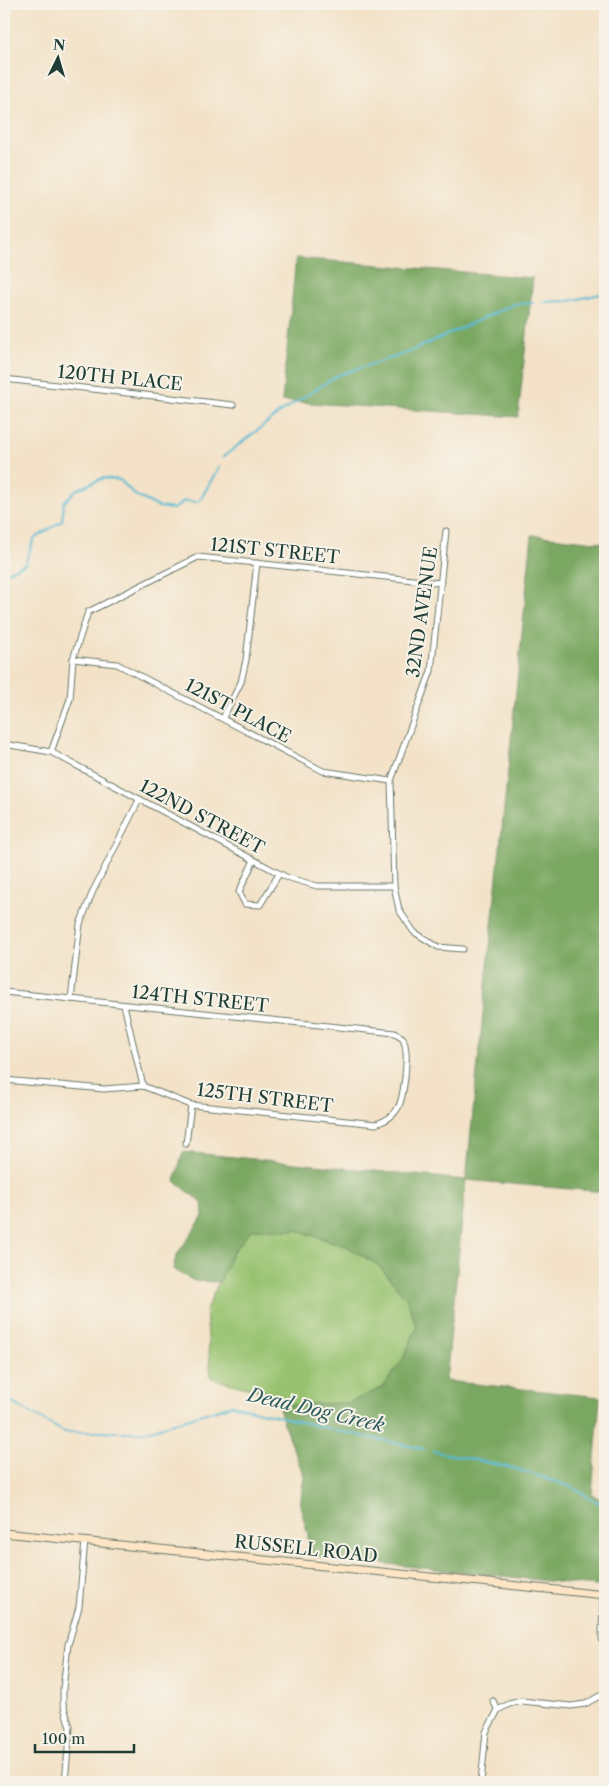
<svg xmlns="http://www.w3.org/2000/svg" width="609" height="1786" font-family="'Libre Caslon Text',serif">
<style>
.green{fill:#98c26f;stroke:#5c8052}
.forest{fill:#7aa862;stroke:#4c724b}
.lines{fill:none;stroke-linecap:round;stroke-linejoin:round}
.stream{stroke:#56bad5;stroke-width:2}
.street-casing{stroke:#697768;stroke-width:7}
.secondary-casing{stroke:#697768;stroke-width:9}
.street{stroke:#fff;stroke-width:5}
.secondary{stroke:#fde5c5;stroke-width:7}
.labels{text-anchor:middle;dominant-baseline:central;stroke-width:4;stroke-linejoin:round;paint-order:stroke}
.street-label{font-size:18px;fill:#1f3d34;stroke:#f7f3e8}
.water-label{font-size:19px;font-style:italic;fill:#2d5c5c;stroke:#f7f3e8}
</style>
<rect width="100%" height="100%" fill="#f7f3e8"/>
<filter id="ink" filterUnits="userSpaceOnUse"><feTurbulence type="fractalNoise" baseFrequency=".02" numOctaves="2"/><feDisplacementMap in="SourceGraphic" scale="10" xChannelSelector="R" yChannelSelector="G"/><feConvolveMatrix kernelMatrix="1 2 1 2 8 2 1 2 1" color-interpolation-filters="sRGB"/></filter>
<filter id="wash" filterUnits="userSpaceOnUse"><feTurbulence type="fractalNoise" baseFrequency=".0096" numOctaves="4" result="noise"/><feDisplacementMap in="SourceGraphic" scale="20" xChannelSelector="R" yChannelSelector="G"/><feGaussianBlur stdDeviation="1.12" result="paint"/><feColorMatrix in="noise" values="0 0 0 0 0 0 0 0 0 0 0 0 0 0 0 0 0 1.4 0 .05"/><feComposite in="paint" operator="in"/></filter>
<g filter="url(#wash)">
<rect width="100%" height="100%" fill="#f3e2c8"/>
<polygon class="green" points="252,1229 296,1230 346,1246 378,1265 406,1298 417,1327 402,1361 382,1388 348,1403 283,1405 273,1393 242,1387 211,1378 206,1310 232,1253"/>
<g class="forest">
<polygon points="296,258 533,278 518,417 282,401"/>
<polygon points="532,535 605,543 605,1192 466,1180 446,1381 600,1397 592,1494 605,1502 605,1587 311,1556 307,1552 308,1534 300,1506 304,1475 289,1439 278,1405 348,1403 382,1388 402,1361 417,1327 406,1298 378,1265 346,1246 296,1230 252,1229 232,1253 220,1282 194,1281 173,1269 176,1256 203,1216 202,1203 175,1181 183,1152 466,1180"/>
</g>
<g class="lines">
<g class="stream">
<polyline points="542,302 569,301 605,293"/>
<polyline points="223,457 281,412 338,375 407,353 514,304 533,303"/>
<polyline points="4,576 9,571 25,564 34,539 62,521 64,502 76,490 103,478 120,480 136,496 159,507 174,509 184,501 199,502 219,467"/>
<polyline points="4,1398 64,1432 144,1432 232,1405 343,1432 424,1449"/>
<polyline points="433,1451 513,1468 572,1487 605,1507"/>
</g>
</g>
</g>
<g filter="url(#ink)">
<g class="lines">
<g class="street-casing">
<g id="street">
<polyline points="4,379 233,405"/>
<polyline points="446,531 431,671 391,781 394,886 399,910 414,932 438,947 463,949"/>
<polyline points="73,659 117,664 323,771 391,781"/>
<polyline points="223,718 241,682 246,660 257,563"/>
<polyline points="4,744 51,752 286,877 317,886 394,886"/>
<polyline points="51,752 70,699 73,659 88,612 198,557 441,583"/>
<polyline points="254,860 239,892 245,904 260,905 279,874"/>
<path d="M 4,992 L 395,1033 L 403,1038 C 408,1051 406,1063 405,1077 C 402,1101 401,1116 376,1124 L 191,1105 L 143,1086 L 104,1089 L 4,1080"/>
<polyline points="71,999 80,924 93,891 139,800"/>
<polyline points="124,1005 143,1086"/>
<polyline points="186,1144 191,1105"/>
<polyline points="603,1595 602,1637 605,1654"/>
<polyline points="493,1701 498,1710"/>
<polyline points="498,1710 509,1704 521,1701 571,1706 585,1704 605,1693"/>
<polyline points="65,1782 70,1727 63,1704 63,1689 68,1645 79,1607 85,1541"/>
<polyline points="481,1782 486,1732 498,1710"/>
</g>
</g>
<g class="secondary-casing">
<polyline id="secondary" points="4,1533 605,1595"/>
</g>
<use href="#street" class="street"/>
<use href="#secondary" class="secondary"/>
</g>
</g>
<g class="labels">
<g class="street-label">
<text transform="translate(120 378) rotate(6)">120TH PLACE</text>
<text transform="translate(275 551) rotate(6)">121ST STREET</text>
<text transform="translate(422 612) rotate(-82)">32ND AVENUE</text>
<text transform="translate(238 711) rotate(28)">121ST PLACE</text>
<text transform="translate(202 817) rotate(28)">122ND STREET</text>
<text transform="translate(200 999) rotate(6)">124TH STREET</text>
<text transform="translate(265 1098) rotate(7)">125TH STREET</text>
<text transform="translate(306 1549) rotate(6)">RUSSELL ROAD</text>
</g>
<g class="water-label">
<text transform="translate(316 1410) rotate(13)">Dead Dog Creek</text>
</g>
</g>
<rect width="609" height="1786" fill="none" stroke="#f7f3e8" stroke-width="20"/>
<g transform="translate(58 58) rotate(5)" stroke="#f7f3e8" stroke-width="4" paint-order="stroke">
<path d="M0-4L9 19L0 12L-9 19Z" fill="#1f3d34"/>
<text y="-8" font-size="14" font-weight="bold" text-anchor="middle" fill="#1f3d34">N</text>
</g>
<path d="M35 1744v8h99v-8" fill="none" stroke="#1f3d34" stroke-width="2.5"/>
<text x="42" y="1744" font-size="15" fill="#1f3d34" stroke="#f7f3e8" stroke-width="4" paint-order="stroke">100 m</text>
</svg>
